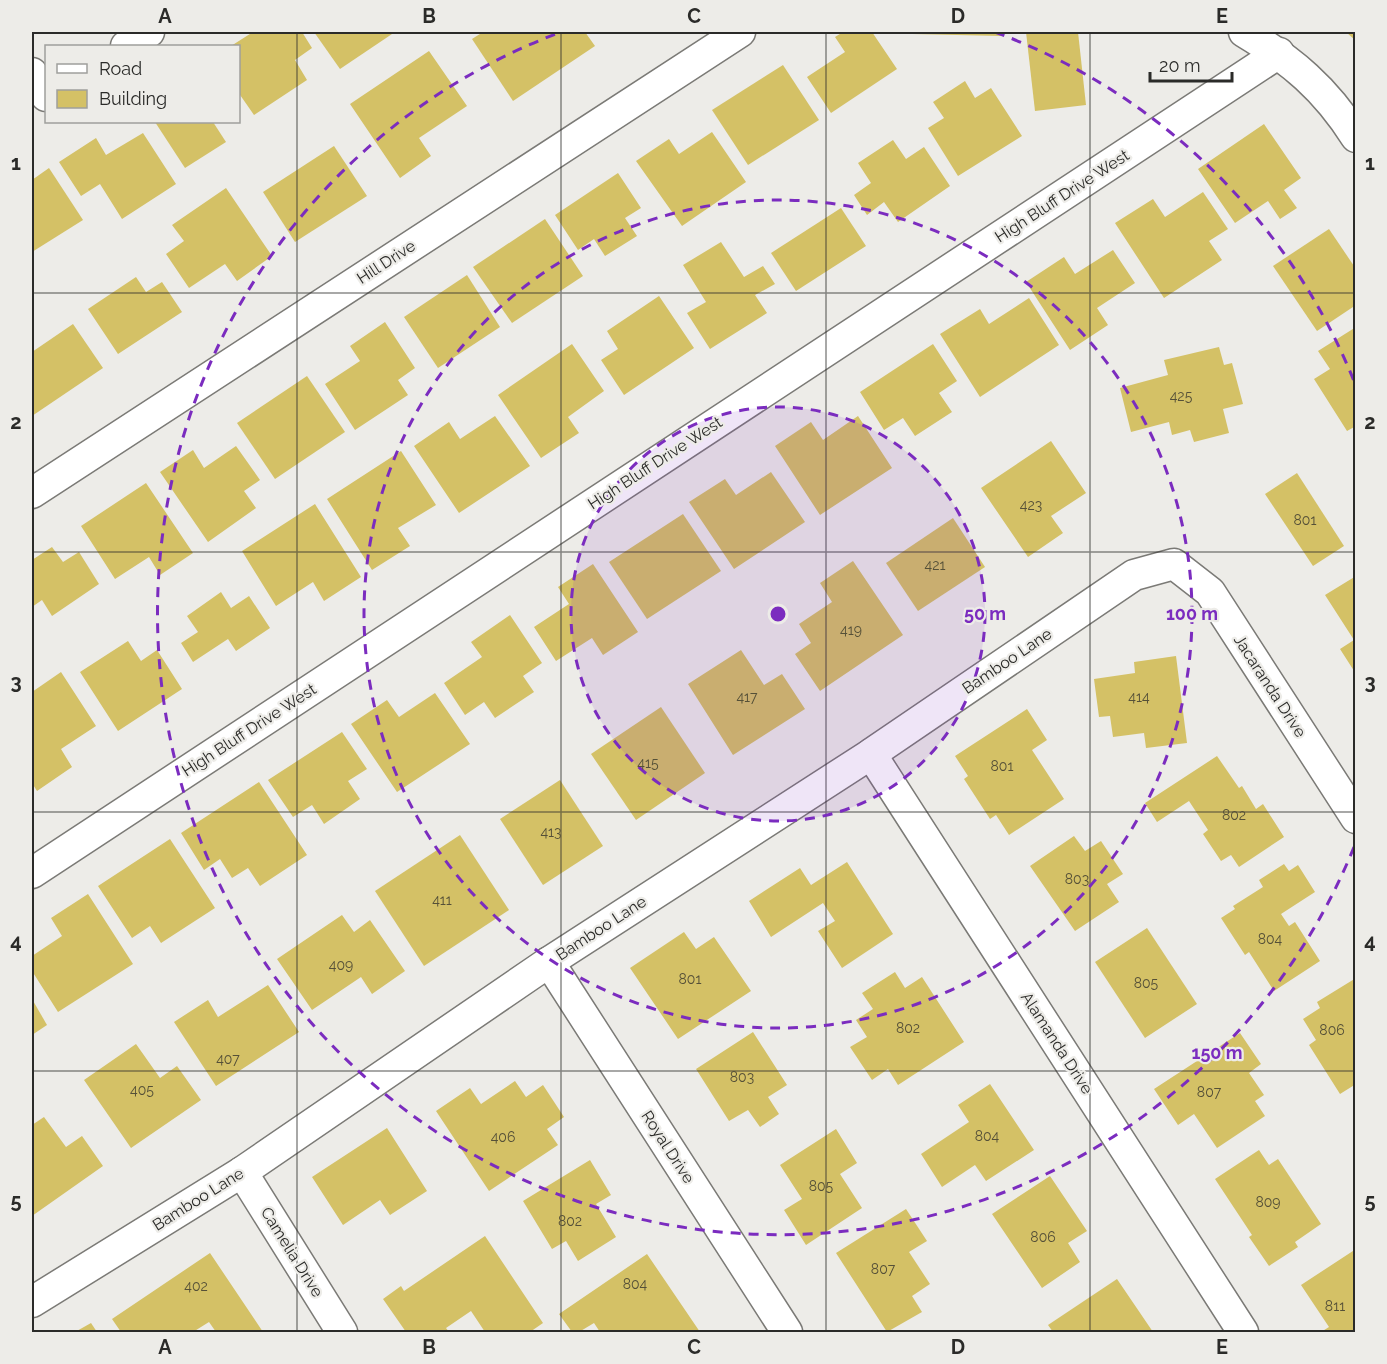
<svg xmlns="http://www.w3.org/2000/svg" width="1387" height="1364" font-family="Raleway,sans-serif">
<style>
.building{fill:#d4c166}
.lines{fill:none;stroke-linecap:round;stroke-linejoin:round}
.minor-casing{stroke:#7b7a76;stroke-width:33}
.minor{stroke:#fff;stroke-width:30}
.grid{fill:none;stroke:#2b2b29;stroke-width:1.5;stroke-opacity:0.55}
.ring{fill:none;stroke:#7b2cbf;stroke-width:3;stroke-dasharray:10 8}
.labels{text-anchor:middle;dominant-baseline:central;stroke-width:4.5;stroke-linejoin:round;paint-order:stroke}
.number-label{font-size:14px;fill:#555038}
.street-label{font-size:16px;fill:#2b2b29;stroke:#edece8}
.centre{fill:#7b2cbf;stroke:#edece8;stroke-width:3}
.ring-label{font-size:18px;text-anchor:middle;font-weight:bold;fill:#7b2cbf;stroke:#edece8;stroke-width:4.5;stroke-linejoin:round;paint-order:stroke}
.neatline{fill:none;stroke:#2b2b29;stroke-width:2}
.grid-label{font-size:20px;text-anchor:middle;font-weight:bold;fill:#2b2b29}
</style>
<rect width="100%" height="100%" fill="#edece8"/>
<g class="building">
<polygon points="253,32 302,32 312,48 295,60 307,80 254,115 238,92 238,46 231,46"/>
<polygon points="314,32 395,32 340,69"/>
<polygon points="483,32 585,32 595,46 513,101 472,39"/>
<polygon points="843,32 872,32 897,69 831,113 807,77 845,52 835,37"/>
<polygon points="912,32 1001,32 1001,36 912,34"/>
<polygon points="1026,32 1078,32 1086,105 1035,111"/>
<polygon points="1346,32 1356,32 1356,41"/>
<polygon points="429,51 467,106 419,138 431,156 400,178 350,104"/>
<polygon points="783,65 819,120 748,165 712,110"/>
<polygon points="965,81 975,98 991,88 1022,136 958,176 928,128 944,118 933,102"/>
<polygon points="155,122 213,122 226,142 185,168"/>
<polygon points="1264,124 1301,178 1284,190 1297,208 1280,219 1268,201 1235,223 1198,169"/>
<polygon points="712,132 746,182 682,226 636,161 669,139 679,154"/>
<polygon points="143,133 176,184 122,219 100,184 81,196 59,162 96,138 106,155"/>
<polygon points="893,140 906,159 924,147 950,186 898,222 884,202 867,215 854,195 871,183 858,163"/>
<polygon points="334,146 367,196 295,242 263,192"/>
<polygon points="49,168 83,220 32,252 32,180"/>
<polygon points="618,173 641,208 625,218 637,236 605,256 594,239 578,250 555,215"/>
<polygon points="226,188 272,256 237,281 225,264 189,288 166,254 184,241 172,225"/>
<polygon points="1203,192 1228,229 1209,241 1222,260 1164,298 1115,223 1153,199 1165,217"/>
<polygon points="841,208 866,246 796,291 771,253"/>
<polygon points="545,219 583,276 512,323 473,267"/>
<polygon points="1329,229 1356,269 1356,305 1317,331 1273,266"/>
<polygon points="721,242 744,277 763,266 775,284 755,295 767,313 710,349 687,313 706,302 683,265"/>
<polygon points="1113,250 1135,283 1097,308 1108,325 1070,350 1026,282 1064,257 1075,274"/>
<polygon points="467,275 500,327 438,368 404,317"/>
<polygon points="136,277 146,292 162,282 182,312 118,354 88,309"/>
<polygon points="659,296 694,348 624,395 601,360 618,349 607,331"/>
<polygon points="1029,298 1059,345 980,397 940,334 980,309 989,324"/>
<polygon points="385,322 415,368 398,380 408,395 355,430 325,384 360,361 350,346"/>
<polygon points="73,324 103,368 32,416 32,352"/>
<polygon points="1356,327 1356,426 1347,431 1314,379 1330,369 1318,351"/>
<polygon points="572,344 604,391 568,417 579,433 541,458 498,395"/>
<polygon points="933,344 957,381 939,393 952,412 915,436 903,418 884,430 860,392"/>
<polygon points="1219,347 1224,365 1232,363 1243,404 1223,409 1229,433 1194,442 1190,430 1172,435 1169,422 1131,432 1120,388 1168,375 1164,360"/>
<polygon points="307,376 345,432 275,479 237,423"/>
<polygon points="495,416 530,466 459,513 414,446 449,422 460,439"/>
<polygon points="858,416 892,468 820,515 775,446 811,422 823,440"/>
<polygon points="1051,441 1086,493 1051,516 1063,533 1028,557 981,488"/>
<polygon points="236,446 260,480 244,491 256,508 208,542 160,472 193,450 204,468"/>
<polygon points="401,451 436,505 398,528 410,546 372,570 327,499"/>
<polygon points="771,472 805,522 734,569 689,502 725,479 736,495"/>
<polygon points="1297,473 1344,546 1313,566 1265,494"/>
<polygon points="146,483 193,553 160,575 149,557 115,579 81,526"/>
<polygon points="315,504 361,577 324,601 313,582 276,606 242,551"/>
<polygon points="683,514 721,571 647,619 609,562"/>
<polygon points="953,518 985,567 918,611 886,563"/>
<polygon points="52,547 63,562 79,552 99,584 52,616 42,600 32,607 32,560"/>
<polygon points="853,561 903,635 820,691 795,654 811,643 799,624 832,602 820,583"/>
<polygon points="593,564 638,632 603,655 592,638 556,661 534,627 569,604 558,587"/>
<polygon points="1356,576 1356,674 1340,649 1354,640 1325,595"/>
<polygon points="221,592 231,608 249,596 270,628 236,651 228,639 193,662 181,643 198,632 187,616"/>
<polygon points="510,615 542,663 523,676 534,692 495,718 484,702 465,715 444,683 482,657 471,642"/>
<polygon points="128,641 141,661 157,650 182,689 118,731 80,672"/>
<polygon points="741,650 764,685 782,674 805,709 733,755 688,684"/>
<polygon points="1176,656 1187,743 1146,748 1144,733 1113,737 1110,716 1099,717 1094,679 1135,673 1134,662"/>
<polygon points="61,672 96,726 61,749 72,767 37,791 32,783 32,692"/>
<polygon points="435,693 470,744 397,792 351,724 387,700 399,717"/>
<polygon points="661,707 705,773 636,820 591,754"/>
<polygon points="1027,709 1047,740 1032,750 1064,799 1009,835 996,815 990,819 964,779 968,776 955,756"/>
<polygon points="342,732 367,769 348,781 360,799 324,824 312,805 293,817 268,780"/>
<polygon points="1217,756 1239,788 1242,786 1256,809 1263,804 1284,837 1239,867 1231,855 1221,861 1203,834 1208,830 1189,801 1157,822 1145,803"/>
<polygon points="560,780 603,846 543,885 500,819"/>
<polygon points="259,782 307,855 260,886 248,868 232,878 220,859 204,870 181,833"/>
<polygon points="460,835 509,910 424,966 375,891"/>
<polygon points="1074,836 1085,851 1101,841 1123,874 1107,884 1119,902 1075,931 1030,866"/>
<polygon points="170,839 215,908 161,943 150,926 132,938 98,886"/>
<polygon points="847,862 893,934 842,968 818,931 835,921 823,903 771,937 749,901 800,868 811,885"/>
<polygon points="1284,864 1289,871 1298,865 1315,892 1281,914 1289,926 1295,922 1320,961 1274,991 1249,952 1245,955 1221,918 1235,909 1233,906 1263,887 1259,880"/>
<polygon points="88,894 133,964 58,1012 32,971 32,956 62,936 51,918"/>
<polygon points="342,915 354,932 370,920 405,971 372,994 361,977 312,1010 277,959"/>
<polygon points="1147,928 1197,1004 1145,1038 1095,962"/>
<polygon points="684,932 696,949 714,937 751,991 678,1039 630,968"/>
<polygon points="895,972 905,988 922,977 964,1042 898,1085 888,1069 872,1080 850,1047 867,1037 856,1020 873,1009 862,993"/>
<polygon points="1356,978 1356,1084 1340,1094 1309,1045 1316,1040 1303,1019 1320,1008 1317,1002"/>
<polygon points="268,985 299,1032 216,1086 174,1022 208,1000 218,1017"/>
<polygon points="32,999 47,1025 32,1035"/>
<polygon points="753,1032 787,1085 768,1097 779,1114 760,1127 748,1110 729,1121 696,1069"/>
<polygon points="1240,1033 1261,1064 1249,1073 1264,1095 1255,1101 1265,1116 1217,1148 1194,1114 1178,1125 1154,1089"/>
<polygon points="136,1044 160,1078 177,1066 201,1100 131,1148 84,1080"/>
<polygon points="515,1081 526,1097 543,1085 564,1117 547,1129 558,1145 489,1191 436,1111 470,1088 481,1104"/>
<polygon points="990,1084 1034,1150 986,1181 975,1165 942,1187 921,1154 969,1122 958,1105"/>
<polygon points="44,1117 66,1147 82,1136 103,1166 32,1216 32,1125"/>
<polygon points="387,1128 427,1191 390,1215 380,1200 343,1225 312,1177"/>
<polygon points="836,1129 857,1163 840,1174 862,1208 806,1245 784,1210 802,1199 780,1165"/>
<polygon points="1259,1150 1269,1165 1278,1159 1321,1224 1295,1242 1298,1247 1269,1266 1249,1237 1252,1235 1215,1179"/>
<polygon points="590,1160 611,1195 596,1204 616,1237 578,1261 566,1241 552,1249 523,1201"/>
<polygon points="1050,1176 1087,1231 1068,1243 1080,1262 1042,1288 992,1214"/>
<polygon points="906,1209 927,1241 909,1252 930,1284 912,1296 922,1312 887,1332 836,1253"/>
<polygon points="485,1236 543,1323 530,1332 485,1332 471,1311 446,1328 449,1332 406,1332 383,1299 401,1286 404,1291"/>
<polygon points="1356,1249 1356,1332 1321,1332 1329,1327 1301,1285"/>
<polygon points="210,1253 263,1332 216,1332 209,1322 193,1332 121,1332 112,1319"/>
<polygon points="647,1254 700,1332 600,1332 594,1323 579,1332 572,1332 559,1314"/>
<polygon points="1117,1279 1153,1332 1078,1332 1076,1330 1072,1332 1053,1332 1048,1325"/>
<polygon points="91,1323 97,1332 75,1332"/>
</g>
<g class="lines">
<g class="minor-casing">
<g id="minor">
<path d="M 1244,32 C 1292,61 1325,88 1356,137"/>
<polyline points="126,46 149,32"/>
<polyline points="32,73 46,96"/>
<polyline points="32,493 740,32"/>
<polyline points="871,754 1243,1332"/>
<polyline points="32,873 1279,53"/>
<polyline points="549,962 787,1332"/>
<polyline points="242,1172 342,1332"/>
<polyline points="32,1302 242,1172 549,962 871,754 1134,575 1174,564 1210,592 1356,818"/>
</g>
</g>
<use href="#minor" class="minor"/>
</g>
<path class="grid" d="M 297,32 L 297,1332M 561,32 L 561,1332M 826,32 L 826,1332M 1090,32 L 1090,1332M 32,293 L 1356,293M 32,552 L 1356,552M 32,812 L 1356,812M 32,1071 L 1356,1071"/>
<circle cx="778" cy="614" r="207" fill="#7b2cbf" fill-opacity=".12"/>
<g class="ring">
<circle cx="778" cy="614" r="207"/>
<circle cx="778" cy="614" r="414"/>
<path d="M1354 847A621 621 0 1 1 561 32M995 32A621 621 0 0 1 1354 381"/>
</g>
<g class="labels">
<g class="number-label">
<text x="1181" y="396">425</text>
<text x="1031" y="505">423</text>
<text x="1305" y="520">801</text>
<text x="935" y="565">421</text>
<text x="851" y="630">419</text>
<text x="747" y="697">417</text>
<text x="1139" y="697">414</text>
<text x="648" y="763">415</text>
<text x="1002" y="766">801</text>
<text x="1234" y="815">802</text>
<text x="551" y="832">413</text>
<text x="1077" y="879">803</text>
<text x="442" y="900">411</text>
<text x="1270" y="939">804</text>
<text x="341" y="965">409</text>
<text x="690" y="979">801</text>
<text x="1146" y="983">805</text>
<text x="908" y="1028">802</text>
<text x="1332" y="1030">806</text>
<text x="228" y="1059">407</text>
<text x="742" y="1077">803</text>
<text x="142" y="1090">405</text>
<text x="1209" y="1092">807</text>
<text x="987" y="1136">804</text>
<text x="503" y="1137">406</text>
<text x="821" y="1186">805</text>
<text x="1268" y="1202">809</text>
<text x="570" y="1221">802</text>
<text x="1043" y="1237">806</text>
<text x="883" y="1269">807</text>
<text x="635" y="1284">804</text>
<text x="196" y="1286">402</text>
<text x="1335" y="1306">811</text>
</g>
<g class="street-label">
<text transform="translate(1062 196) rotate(-33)">High Bluff Drive West</text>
<text transform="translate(386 262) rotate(-33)">Hill Drive</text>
<text transform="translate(655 463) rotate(-33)">High Bluff Drive West</text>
<text transform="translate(1007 661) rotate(-34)">Bamboo Lane</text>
<text transform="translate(1270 686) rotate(57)">Jacaranda Drive</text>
<text transform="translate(249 730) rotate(-33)">High Bluff Drive West</text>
<text transform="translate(601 928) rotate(-33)">Bamboo Lane</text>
<text transform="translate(1057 1043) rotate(57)">Alamanda Drive</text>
<text transform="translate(668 1147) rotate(57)">Royal Drive</text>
<text transform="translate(198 1199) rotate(-32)">Bamboo Lane</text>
<text transform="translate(292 1252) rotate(58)">Camelia Drive</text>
</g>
</g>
<circle cx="778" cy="614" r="9" class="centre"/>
<g class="ring-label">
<text x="985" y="620">50 m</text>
<text x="1192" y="620">100 m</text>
<text x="1217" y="1059">150 m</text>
</g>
<rect width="1387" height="1364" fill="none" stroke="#edece8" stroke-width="66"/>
<rect x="45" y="45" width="195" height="78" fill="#edece8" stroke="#9f9f9c" stroke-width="1.5"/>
<rect x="57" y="64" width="30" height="9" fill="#ffffff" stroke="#9f9f9c" stroke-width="1.5"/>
<text x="99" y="75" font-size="18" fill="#2b2b29">Road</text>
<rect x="57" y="90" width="30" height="18" fill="#d4c166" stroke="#9f9f9c" stroke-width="1.5"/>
<text x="99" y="105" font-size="18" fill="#2b2b29">Building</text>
<path d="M1150 72v9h82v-9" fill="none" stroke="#2b2b29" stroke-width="3"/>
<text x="1159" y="72" font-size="18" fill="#2b2b29" stroke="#edece8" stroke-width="4.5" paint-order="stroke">20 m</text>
<rect x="33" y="33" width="1321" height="1298" class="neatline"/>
<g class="grid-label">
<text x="165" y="23">A</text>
<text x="429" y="23">B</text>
<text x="694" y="23">C</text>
<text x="958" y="23">D</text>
<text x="1222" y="23">E</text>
<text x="16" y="170">1</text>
<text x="1370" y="170">1</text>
<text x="16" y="429">2</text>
<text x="1370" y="429">2</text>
<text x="16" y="689">3</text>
<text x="1370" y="689">3</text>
<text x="16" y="948">4</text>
<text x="1370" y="948">4</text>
<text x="16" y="1208">5</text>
<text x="1370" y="1208">5</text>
<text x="165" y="1354">A</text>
<text x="429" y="1354">B</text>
<text x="694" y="1354">C</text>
<text x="958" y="1354">D</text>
<text x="1222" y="1354">E</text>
</g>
</svg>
